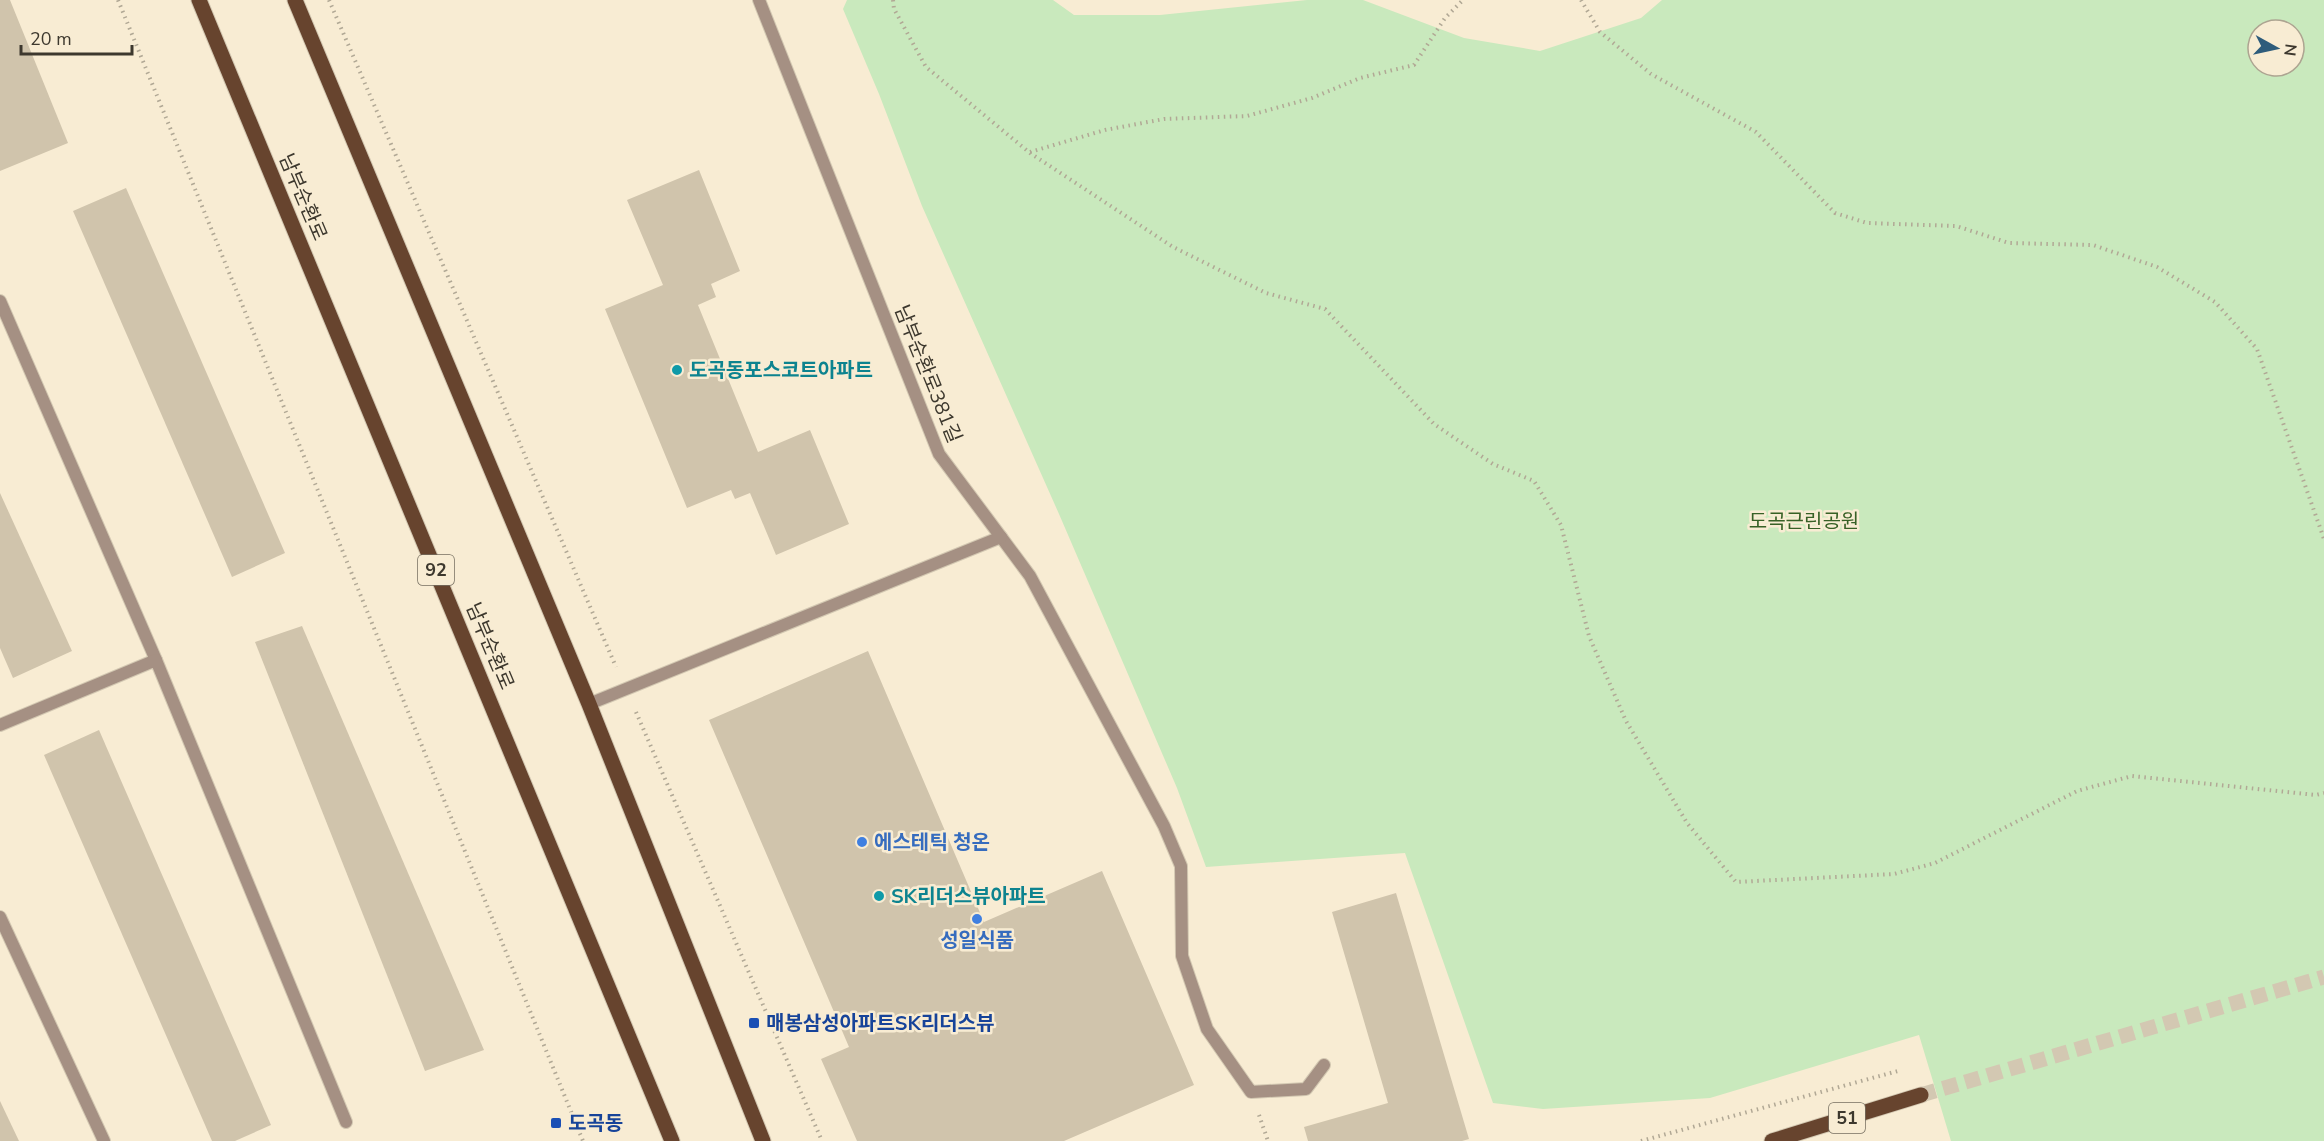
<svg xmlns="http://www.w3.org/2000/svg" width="2324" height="1141" font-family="'Nunito Sans','Noto Sans KR',sans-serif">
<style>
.green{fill:#c9e9bd;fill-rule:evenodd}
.building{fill:#d0c4ac}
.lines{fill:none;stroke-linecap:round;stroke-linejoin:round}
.primary-tunnel{stroke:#d3c8b2;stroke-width:15;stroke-dasharray:15 8;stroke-linecap:butt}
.lane-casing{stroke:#d3c8b2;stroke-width:14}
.street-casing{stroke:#d3c8b2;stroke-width:14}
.primary-casing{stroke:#d3c8b2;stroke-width:17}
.path{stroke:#b1a895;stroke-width:4;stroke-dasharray:1.5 4.5;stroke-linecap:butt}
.lane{stroke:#a59083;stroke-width:12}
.street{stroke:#a59083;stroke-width:12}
.primary{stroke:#67442e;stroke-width:15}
.culture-dot{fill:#0f9aa8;stroke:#f8ecd3;stroke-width:2}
.shop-dot{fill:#3f7fe0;stroke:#f8ecd3;stroke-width:2}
.transit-dot{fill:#1a4fb4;stroke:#f8ecd3;stroke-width:2}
.labels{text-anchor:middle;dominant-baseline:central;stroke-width:5;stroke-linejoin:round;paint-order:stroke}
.shield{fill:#f8ecd3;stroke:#756e60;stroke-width:1.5}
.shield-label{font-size:18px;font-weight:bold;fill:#3d382e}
.street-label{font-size:20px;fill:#3d382e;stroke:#f8ecd3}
.culture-label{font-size:20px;font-weight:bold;fill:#0d838f;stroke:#f8ecd3;text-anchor:start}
.park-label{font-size:20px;fill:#376126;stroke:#f8ecd3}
.shop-label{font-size:20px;font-weight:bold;fill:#366cbe;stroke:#f8ecd3;text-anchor:start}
.transit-label{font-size:20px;font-weight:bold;fill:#164399;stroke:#f8ecd3;text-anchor:start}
</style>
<rect width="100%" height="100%" fill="#f8ecd3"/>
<path class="green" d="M 847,0 L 1053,0 L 1074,15 L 1160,15 L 1307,0 L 1363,0 L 1464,38 L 1540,51 L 1641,18 L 1662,0 L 2324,0 L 2324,1141 L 1951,1141 L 1919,1035 L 1710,1098 L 1543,1109 L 1493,1103 L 1405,853 L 1206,867 L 1177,788 L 1059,514 L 922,206 L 879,94 L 843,9 ZM 2258,30 L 2294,30 L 2294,66 L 2258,66 Z"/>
<g class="building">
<polygon points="0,0 10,0 68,143 0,171"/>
<polygon points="699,170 740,271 711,284 716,297 698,305 758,452 810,430 849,524 776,555 750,493 735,499 731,490 687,508 605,309 663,285 627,200"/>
<polygon points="126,188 285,553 232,577 73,211"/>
<polygon points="0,493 72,651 13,678 0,648"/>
<polygon points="302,626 484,1050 425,1071 255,642"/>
<polygon points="868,651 984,922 1102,871 1194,1085 1064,1141 857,1141 821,1059 849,1047 709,720"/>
<polygon points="99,730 271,1125 235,1141 212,1141 44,755"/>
<polygon points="1396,893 1469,1139 1462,1141 1308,1141 1304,1127 1388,1103 1332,912"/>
<polygon points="0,1101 19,1141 0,1141"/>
</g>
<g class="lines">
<polyline class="primary-tunnel" points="1921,1095 2324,977"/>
<g class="lane-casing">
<g id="lane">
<polyline points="0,301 156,660"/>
<polyline points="1001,537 1030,576 1164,826 1181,866 1182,956 1207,1029 1251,1092 1306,1089 1324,1065"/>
<polyline points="0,725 156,660 346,1122"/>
<polyline points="0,917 104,1141"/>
</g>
</g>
<g class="street-casing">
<polyline id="street" points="589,704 1001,537 939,454 759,0"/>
</g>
<g class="primary-casing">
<g id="primary">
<polyline points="199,0 672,1141"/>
<polyline points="295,0 589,704 763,1141"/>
<polyline points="1772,1141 1921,1095"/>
</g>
</g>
<g class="path">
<polyline points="118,0 583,1141"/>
<polyline points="329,0 616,667"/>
<polyline points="893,0 894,9 926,67 1030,153 1173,247 1266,293 1325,309 1434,424 1493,464 1534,481 1561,525 1589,636 1626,721 1687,823 1736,882 1894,874 1935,863 2077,791 2132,776 2316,795 2324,793"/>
<polyline points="1581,0 1600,32 1651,74 1756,132 1835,213 1867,223 1956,226 2009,243 2093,245 2157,267 2215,302 2257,349 2324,539"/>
<polyline points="1030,152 1105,130 1164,119 1247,116 1312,98 1360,78 1414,65 1445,18 1463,0"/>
<polyline points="636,712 822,1141"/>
<polyline points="1259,1115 1268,1141"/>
<polyline points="1641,1141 1898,1071"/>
</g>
<use href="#lane" class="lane"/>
<use href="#street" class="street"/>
<use href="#primary" class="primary"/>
</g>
<g class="culture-dot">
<circle cx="677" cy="370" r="6"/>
<circle cx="879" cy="896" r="6"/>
</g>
<g class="shop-dot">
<circle cx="862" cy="842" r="6"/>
<circle cx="977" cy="919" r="6"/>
</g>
<g class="transit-dot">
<rect x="748" y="1017" width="12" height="12" rx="3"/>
<rect x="550" y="1117" width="12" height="12" rx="3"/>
</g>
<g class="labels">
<g class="shield">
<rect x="418" y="555" width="36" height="30" rx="4.5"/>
<rect x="1829" y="1103" width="36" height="30" rx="4.5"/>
</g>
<g class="shield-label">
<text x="436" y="570">92</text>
<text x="1847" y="1118">51</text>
</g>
<g class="street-label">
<text transform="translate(303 197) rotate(67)">남부순환로</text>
<text transform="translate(928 374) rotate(68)">남부순환로381길</text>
<text transform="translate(490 646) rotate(67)">남부순환로</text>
</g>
<g class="culture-label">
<text x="689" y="370">도곡동포스코트아파트</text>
<text x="891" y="896">SK리더스뷰아파트</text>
</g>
<g class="park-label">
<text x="1804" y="521">도곡근린공원</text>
</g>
<g class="shop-label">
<text x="874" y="842">에스테틱 청온</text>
<text x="977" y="940" text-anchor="middle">성일식품</text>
</g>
<g class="transit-label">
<text x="766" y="1023">매봉삼성아파트SK리더스뷰</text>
<text x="568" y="1123">도곡동</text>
</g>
</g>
<g transform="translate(2276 48) rotate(98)"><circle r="28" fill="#f8ecd3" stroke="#ada491" stroke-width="1.5"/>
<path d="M0-4.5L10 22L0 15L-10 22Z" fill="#2e5c7b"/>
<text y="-9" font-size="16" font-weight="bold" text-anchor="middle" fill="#3d382e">N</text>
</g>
<path d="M21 45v9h111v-9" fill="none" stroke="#3d382e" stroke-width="3"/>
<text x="30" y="45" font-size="18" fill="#3d382e" stroke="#f8ecd3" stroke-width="4.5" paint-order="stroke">20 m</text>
</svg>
